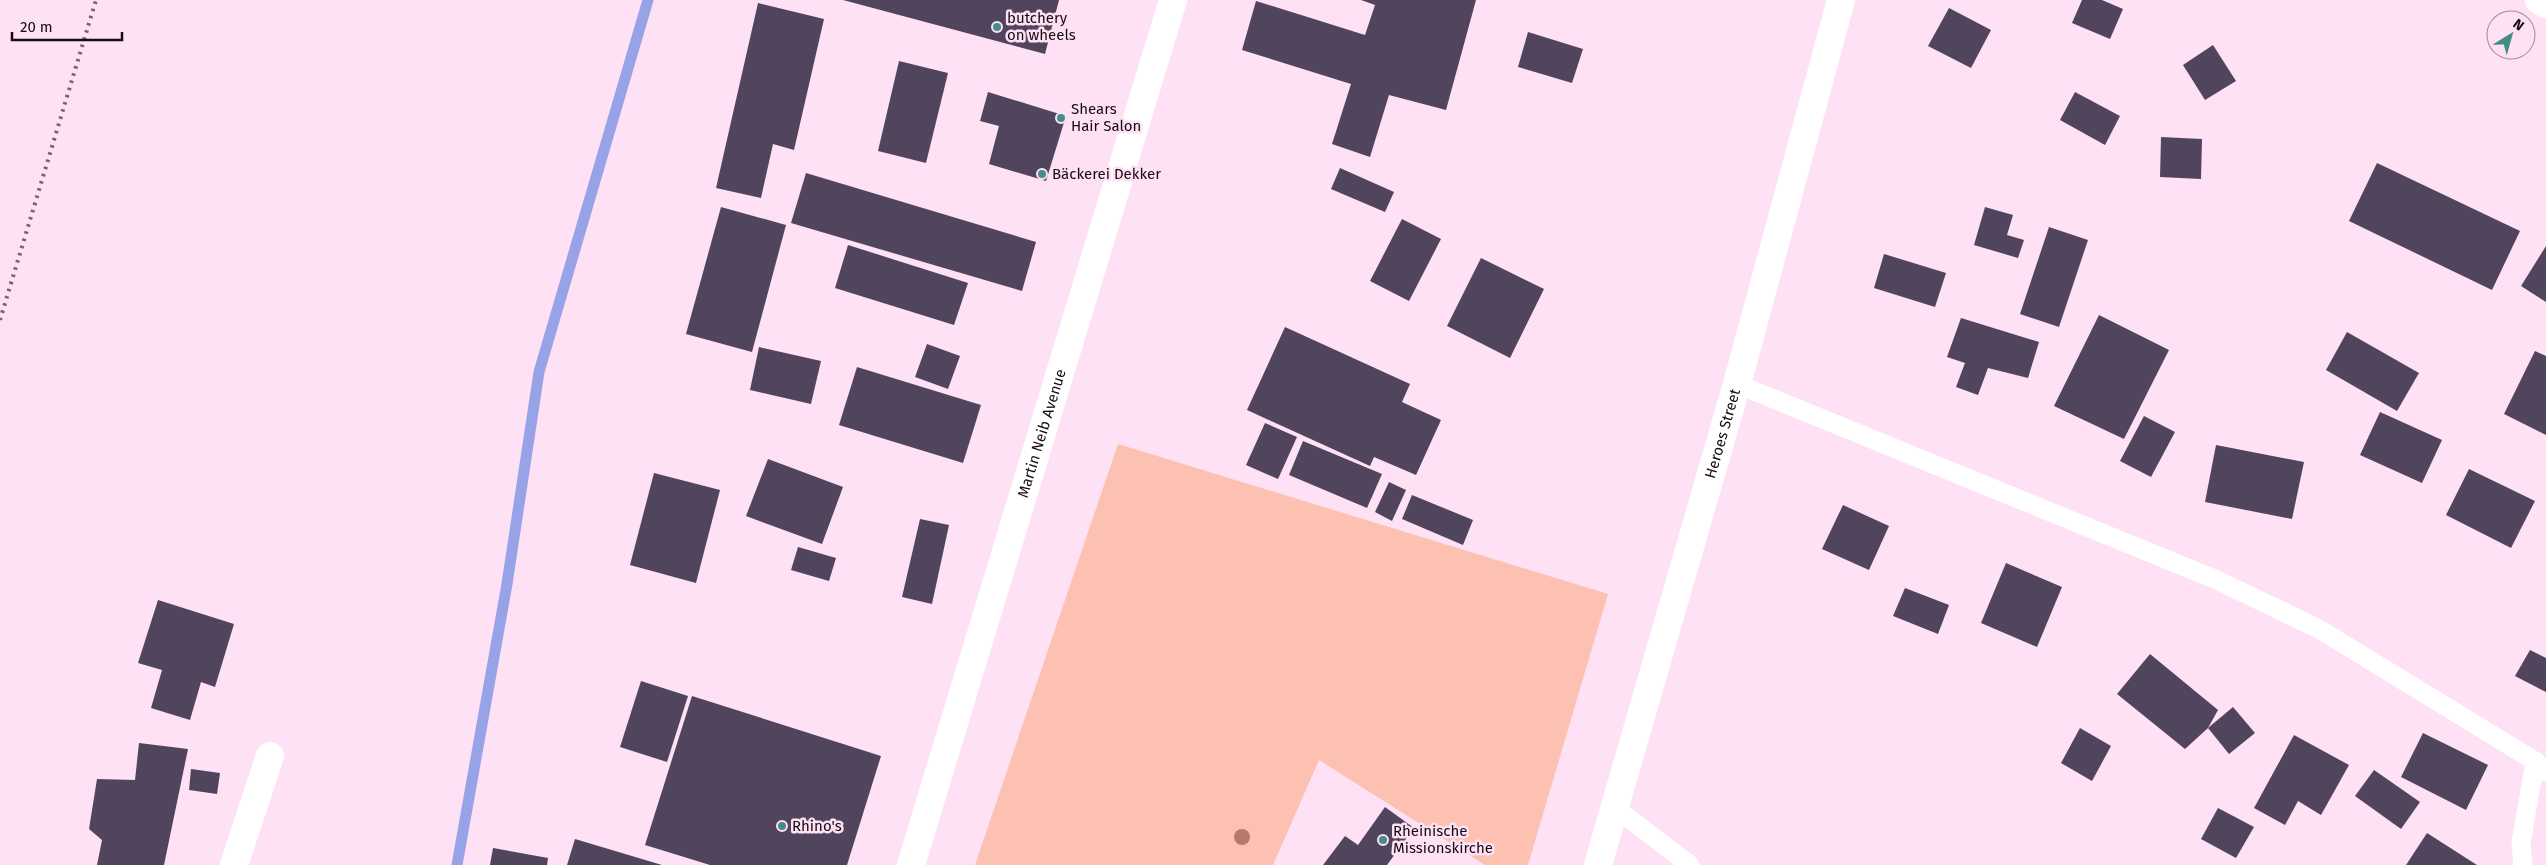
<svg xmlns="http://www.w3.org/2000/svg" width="2546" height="865" font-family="'Fira Sans',sans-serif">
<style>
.green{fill:#fcc1b0}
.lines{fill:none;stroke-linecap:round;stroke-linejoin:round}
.stream{stroke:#98a2e7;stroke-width:11}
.building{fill:#51455d}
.lane{stroke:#fff;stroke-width:19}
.street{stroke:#fff;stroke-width:28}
.secondary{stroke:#fff;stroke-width:28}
.rail{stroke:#75646f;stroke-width:4;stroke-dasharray:2.5 5;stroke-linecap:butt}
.tree{fill:#b87870}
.poi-dot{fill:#468d87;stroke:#fee1f5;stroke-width:2}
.labels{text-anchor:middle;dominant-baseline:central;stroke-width:5;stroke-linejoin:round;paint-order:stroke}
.poi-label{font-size:15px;fill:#150c12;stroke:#fee1f5;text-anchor:start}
.street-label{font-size:15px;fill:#150c12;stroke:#fee1f5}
</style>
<rect width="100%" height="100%" fill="#fee1f5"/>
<polygon class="green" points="1118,444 1608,594 1528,865 1485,865 1319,760 1273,865 975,865"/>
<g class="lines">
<polyline class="stream" points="457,865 507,584 539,372 648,0"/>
</g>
<g class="building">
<polygon points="843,0 1059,0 1045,54"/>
<polygon points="1361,0 1476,0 1446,110 1389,95 1370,157 1332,144 1351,84 1242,50 1256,1 1365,35 1375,5"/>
<polygon points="2082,0 2102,0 2123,9 2110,39 2072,23"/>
<polygon points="758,3 824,19 794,150 773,144 761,198 716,188"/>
<polygon points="1949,8 1991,30 1971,68 1928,46"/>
<polygon points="1528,32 1583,49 1572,83 1518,67"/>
<polygon points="2213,45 2236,81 2205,100 2183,65"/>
<polygon points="899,61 948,73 926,163 878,151"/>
<polygon points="988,92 1066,116 1046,181 989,164 999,126 980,121"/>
<polygon points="2075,92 2120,116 2105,145 2060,120"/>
<polygon points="2161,137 2202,139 2201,179 2160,177"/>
<polygon points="2377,163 2520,231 2492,290 2349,221"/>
<polygon points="1340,168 1394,192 1385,212 1331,189"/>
<polygon points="806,173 1036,242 1022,291 791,223"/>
<polygon points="721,207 786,225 752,352 686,334"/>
<polygon points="1985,207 2013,215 2007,235 2024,240 2018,258 1974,245"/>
<polygon points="1402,219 1441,239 1409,301 1370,281"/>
<polygon points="2049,227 2088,240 2059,327 2020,314"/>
<polygon points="848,245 968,283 954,325 835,288"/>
<polygon points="2546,246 2546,302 2521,286"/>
<polygon points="1884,254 1946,273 1935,307 1874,288"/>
<polygon points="1481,258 1544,289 1510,358 1447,326"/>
<polygon points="2099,315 2169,350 2124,439 2054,406"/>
<polygon points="1961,318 2039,342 2028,378 1988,368 1978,395 1956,387 1965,363 1947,357"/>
<polygon points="1285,327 1410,384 1402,402 1441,420 1416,475 1374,457 1370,466 1247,410"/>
<polygon points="2347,332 2419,373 2397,411 2326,370"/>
<polygon points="927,344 960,356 948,389 915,377"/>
<polygon points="759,347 821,361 811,404 750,390"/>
<polygon points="2535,351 2546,356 2546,435 2504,414"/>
<polygon points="857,367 981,405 963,463 839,425"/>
<polygon points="2380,412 2442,440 2422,483 2360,455"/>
<polygon points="2144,416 2175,432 2151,477 2120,461"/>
<polygon points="1265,423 1297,437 1278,479 1246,465"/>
<polygon points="1303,441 1382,474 1367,508 1289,475"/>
<polygon points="2216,445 2304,462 2292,519 2205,502"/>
<polygon points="768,459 843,487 822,544 746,516"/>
<polygon points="2469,469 2535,501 2511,548 2446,515"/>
<polygon points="654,473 720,490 696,583 630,565"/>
<polygon points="1389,482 1406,490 1392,521 1375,512"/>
<polygon points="1412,495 1473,520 1463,545 1402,519"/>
<polygon points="1843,505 1889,526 1869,570 1822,549"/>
<polygon points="920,519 949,525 932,604 902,597"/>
<polygon points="798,547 836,558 829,581 791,570"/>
<polygon points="2006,563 2062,587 2037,647 1981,623"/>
<polygon points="1905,588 1949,605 1938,634 1893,616"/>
<polygon points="158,600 234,624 215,687 201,682 190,720 151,708 162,670 138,663"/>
<polygon points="2530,650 2546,658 2546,692 2515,676"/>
<polygon points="2150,654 2218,710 2208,728 2185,749 2117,694"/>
<polygon points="641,681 688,696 667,762 620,747"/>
<polygon points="692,696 881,756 847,865 710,865 645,845"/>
<polygon points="2233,707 2255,733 2229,754 2208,728"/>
<polygon points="2080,728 2111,746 2092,781 2061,763"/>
<polygon points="2423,733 2488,765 2466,810 2401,777"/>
<polygon points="2294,735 2349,765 2321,815 2298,801 2285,825 2254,808"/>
<polygon points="139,743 188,749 164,865 97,865 102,840 89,829 97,779 135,780"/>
<polygon points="191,769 220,773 217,794 189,790"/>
<polygon points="2374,770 2420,802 2401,829 2355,796"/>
<polygon points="1385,807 1414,828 1387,865 1323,865 1345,836 1358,845"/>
<polygon points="2218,808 2254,827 2236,858 2201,839"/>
<polygon points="2427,833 2477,865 2406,865"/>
<polygon points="575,839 662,865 567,865"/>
<polygon points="493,848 548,858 547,865 490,865"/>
</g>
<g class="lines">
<g class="lane">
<polyline points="1737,384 2217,580 2319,629 2535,761 2546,772"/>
<polyline points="1614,807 1690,865"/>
<polyline points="2523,865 2521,843 2535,761"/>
</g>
<g class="street">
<polyline points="2539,0 2546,4"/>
<polyline points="234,865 270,756"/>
<path id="s1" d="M 1598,865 L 1737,384 L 1841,0"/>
</g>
<path class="secondary" id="s2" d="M 911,865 L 1173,0"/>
<polyline class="rail" points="0,320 96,0"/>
</g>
<circle class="tree" cx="1242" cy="837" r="8"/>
<g class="poi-dot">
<circle cx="997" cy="27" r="5"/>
<circle cx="1061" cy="118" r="5"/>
<circle cx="1042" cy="174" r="5"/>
<circle cx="782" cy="826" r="5"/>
<circle cx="1383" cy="840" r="5"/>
</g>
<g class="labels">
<g class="poi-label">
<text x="1007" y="18">butchery<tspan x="1007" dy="17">on wheels</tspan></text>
<text x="1071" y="109">Shears<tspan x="1071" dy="17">Hair Salon</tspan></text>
<text x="1052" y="174">Bäckerei Dekker</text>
<text x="792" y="826">Rhino's</text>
<text x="1393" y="831">Rheinische<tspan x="1393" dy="17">Missionskirche</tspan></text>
</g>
<g class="street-label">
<text stroke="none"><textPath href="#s2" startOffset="451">Martin Neib Avenue</textPath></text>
<text stroke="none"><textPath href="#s1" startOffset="449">Heroes Street</textPath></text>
</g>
</g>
<g transform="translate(2511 35) rotate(37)"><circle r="24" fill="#fee1f5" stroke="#a18c9a"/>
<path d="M0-4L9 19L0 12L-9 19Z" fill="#468d87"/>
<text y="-8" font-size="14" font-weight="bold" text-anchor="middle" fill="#150c12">N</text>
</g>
<path d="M12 32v8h110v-8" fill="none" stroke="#150c12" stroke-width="2.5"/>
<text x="20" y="32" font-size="15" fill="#150c12" stroke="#fee1f5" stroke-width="4" paint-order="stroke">20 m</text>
</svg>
